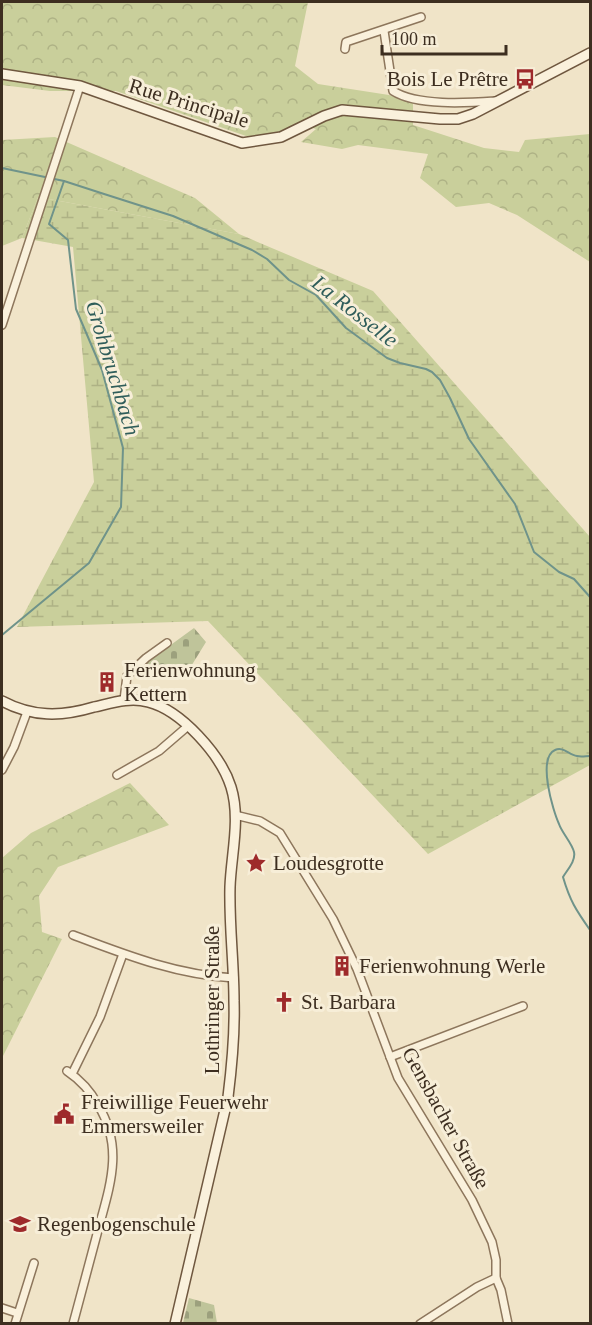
<svg xmlns="http://www.w3.org/2000/svg" width="592" height="1325" font-family="'Times New Roman',serif">
<style>
.forest{fill:url(#forest-crowns)}
.wetland{fill:url(#wetland-marsh)}
.cemetery{fill:url(#cemetery-stones)}
.lines{fill:none;stroke-linecap:round;stroke-linejoin:round}
.stream{stroke:#6f938a;stroke-width:2}
.street-casing{stroke:#8d765c;stroke-width:10}
.secondary-casing{stroke:#6f573f;stroke-width:12}
.street{stroke:#faf1dc;stroke-width:7}
.secondary{stroke:#faf1dc;stroke-width:9}
.labels{text-anchor:middle;dominant-baseline:central;stroke-width:6;stroke-linejoin:round;paint-order:stroke}
.poi-label{font-size:21px;fill:#3d2e20;stroke:#f7eed8;text-anchor:start}
.street-label{font-size:21px;fill:#3d2e20;stroke:#f7eed8}
.water-label{font-size:22px;font-style:italic;fill:#2f5d5a;stroke:#f7eed8}
</style>
<defs>
<pattern id="forest-crowns" width="20" height="18" patternUnits="userSpaceOnUse" patternTransform="scale(1.5)"><rect width="20" height="18" fill="#c9cf9b"/><path d="M2 6a3 3 0 1 1 6 0M12 15a3 3 0 1 1 6 0" fill="none" stroke="#aeb285"/></pattern>
<pattern id="wetland-marsh" width="20" height="14" patternUnits="userSpaceOnUse" patternTransform="scale(1.5)"><rect width="20" height="14" fill="#c9cf9b"/><path d="M1 5h8M5 5V1M11 12h8M15 12V8" fill="none" stroke="#aeb285"/></pattern>
<pattern id="cemetery-stones" width="16" height="16" patternUnits="userSpaceOnUse" patternTransform="scale(1.5)"><rect width="16" height="16" fill="#bfc49a"/><path d="M2 7V4a2 2 0 0 1 4 0v3zM10 15v-3a2 2 0 0 1 4 0v3z" fill="#9ca07d"/></pattern>
</defs>
<rect width="100%" height="100%" fill="#f0e4c8"/>
<g class="forest">
<polygon points="2,2 308,2 295,66 318,84 389,95 413,103 413,125 484,148 519,152 525,140 590,134 590,262 517,215 489,203 456,207 420,178 428,154 358,145 342,149 301,142 316,129 298,123 275,134 249,137 116,91 50,91 2,85"/>
<polygon points="55,137 195,198 239,234 38,197 22,238 2,246 2,140"/>
<polygon points="130,783 169,825 58,867 39,896 42,932 62,939 2,1058 2,858 31,833"/>
</g>
<polygon class="wetland" points="38,197 239,234 373,291 590,537 590,765 428,854 208,621 17,627 94,482 73,247 22,238"/>
<g class="cemetery">
<polygon points="194,628 206,642 190,668 184,664 171,680 146,663"/>
<polygon points="189,1298 214,1305 217,1323 183,1323"/>
</g>
<g class="lines">
<g class="stream">
<polyline points="2,168 64,181 101,193 173,216 252,250 267,259 289,280 316,295 346,328 387,358 400,363 426,369 432,372 440,380 450,398 469,439 515,504 534,552 559,572 574,579 590,597"/>
<polyline points="2,635 89,563 121,507 123,448 102,370 76,309 68,240 49,224 64,181"/>
<path d="M 590,756 C 586,756 581,757 577,756 C 569,755 563,746 555,750 C 537,758 553,811 559,824 C 562,833 572,843 574,852 C 576,861 567,870 563,877 C 570,901 576,910 590,930"/>
</g>
<g class="street-casing">
<g id="street">
<path d="M 384,31 L 393,91 C 417,106 466,103 495,101"/>
<polyline points="345,49 346,42 421,17"/>
<polyline points="2,325 80,86"/>
<polyline points="124,700 127,676 146,658 167,643"/>
<polyline points="2,770 14,747 27,712"/>
<polyline points="117,775 159,751 188,726"/>
<polyline points="235,815 260,821 280,833 333,919 357,969 398,1078 472,1200 492,1242 496,1260 496,1278 501,1290 508,1324"/>
<path d="M 73,935 C 126,955 177,975 234,978"/>
<polyline points="390,1057 523,1006"/>
<path d="M 67,1071 C 79,1079 91,1092 98,1105 C 125,1149 109,1188 97,1234 C 89,1264 81,1294 73,1324"/>
<polyline points="72,1074 100,1017 123,954"/>
<polyline points="2,1308 17,1313"/>
<polyline points="15,1324 34,1263"/>
<polyline points="420,1324 477,1287 496,1278"/>
</g>
</g>
<g class="secondary-casing">
<g id="secondary">
<polyline points="2,74 80,86 242,143 281,137 324,116 342,110 440,119 458,119 473,114 590,53"/>
<path d="M 2,701 C 32,717 61,717 94,707 C 112,703 130,697 148,702 C 181,710 221,755 231,787 C 241,819 231,855 230,887 C 229,925 234,963 234,1001 C 235,1033 232,1065 228,1097 L 175,1324"/>
</g>
</g>
<use href="#street" class="street"/>
<use href="#secondary" class="secondary"/>
</g>
<defs>
<g id="bus-bare" transform="scale(1.62)"><path d="M-5-6H5V4H4V6H2V4H-2V6H-4V4H-5ZM-3.5-4V0h7V-4ZM-3.5 1.2v1.5H-2V1.2ZM2 1.2v1.5H3.5V1.2Z" fill="#9e2a2b" stroke="#f7eed8" stroke-width="2.5" paint-order="stroke"/></g>
<g id="building-bare" transform="scale(1.62)"><path d="M-4-6H4V6H1V3H-1V6H-4ZM-2.5-4.3h1.7v1.8h-1.7ZM.8-4.3h1.7v1.8H.8ZM-2.5-1h1.7V.8h-1.7ZM.8-1h1.7V.8H.8Z" fill="#9e2a2b" stroke="#f7eed8" stroke-width="2.5" paint-order="stroke"/></g>
<g id="sight-bare" transform="scale(1.62)"><path d="M0-6L1.8-2.2L6-1.7L2.9 1.2L3.7 5.4L0 3.3L-3.7 5.4L-2.9 1.2L-6-1.7L-1.8-2.2Z" fill="#9e2a2b" stroke="#f7eed8" stroke-width="2.5" paint-order="stroke"/></g>
<g id="church-bare" transform="scale(1.62)"><path d="M-1.2-6h2.4v3.5h3.3v2.4h-3.3V6h-2.4V-.1h-3.3v-2.4h3.3Z" fill="#9e2a2b" stroke="#f7eed8" stroke-width="2.5" paint-order="stroke"/></g>
<g id="civic-bare" transform="scale(1.62)"><path d="M-.6-6.5H3V-4.5H.6V-3L4-1V1h2V6H-6V1h2V-1L-.6-3ZM-1.2 2.5V6h2.4V2.5Z" fill="#9e2a2b" stroke="#f7eed8" stroke-width="2.5" paint-order="stroke"/></g>
<g id="school-bare" transform="scale(1.62)"><path d="M0-5L7-2L0 1L-7-2ZM-4 1L0 2.5L4 1V4Q0 6-4 4Z" fill="#9e2a2b" stroke="#f7eed8" stroke-width="2.5" paint-order="stroke"/></g>
</defs>
<g fill-rule="evenodd">
<use href="#bus-bare" x="525" y="79"/>
<use href="#building-bare" x="107" y="682"/>
<use href="#sight-bare" x="256" y="863"/>
<use href="#building-bare" x="342" y="966"/>
<use href="#church-bare" x="284" y="1002"/>
<use href="#civic-bare" x="64" y="1114"/>
<use href="#school-bare" x="20" y="1224"/>
</g>
<g class="labels">
<g class="poi-label">
<text x="508" y="79" text-anchor="end">Bois Le Prêtre</text>
<text x="124" y="670">Ferienwohnung<tspan x="124" dy="24">Kettern</tspan></text>
<text x="273" y="863">Loudesgrotte</text>
<text x="359" y="966">Ferienwohnung Werle</text>
<text x="301" y="1002">St. Barbara</text>
<text x="81" y="1102">Freiwillige Feuerwehr<tspan x="81" dy="24">Emmersweiler</tspan></text>
<text x="37" y="1224">Regenbogenschule</text>
</g>
<g class="street-label">
<text transform="translate(189 103) rotate(17)">Rue Principale</text>
<text transform="translate(212 1000) rotate(-90)">Lothringer Straße</text>
<text transform="translate(446 1118) rotate(61)">Gensbacher Straße</text>
</g>
<g class="water-label">
<text transform="translate(355 311) rotate(38)">La Rosselle</text>
<text transform="translate(113 368) rotate(73)">Grohbruchbach</text>
</g>
</g>
<rect width="592" height="1325" fill="none" stroke="#3d2e20" stroke-width="6"/>
<path d="M382 45v9h124v-9" fill="none" stroke="#3d2e20" stroke-width="3"/>
<text x="391" y="45" font-size="18" fill="#3d2e20" stroke="#f7eed8" stroke-width="4.5" paint-order="stroke">100 m</text>
</svg>
